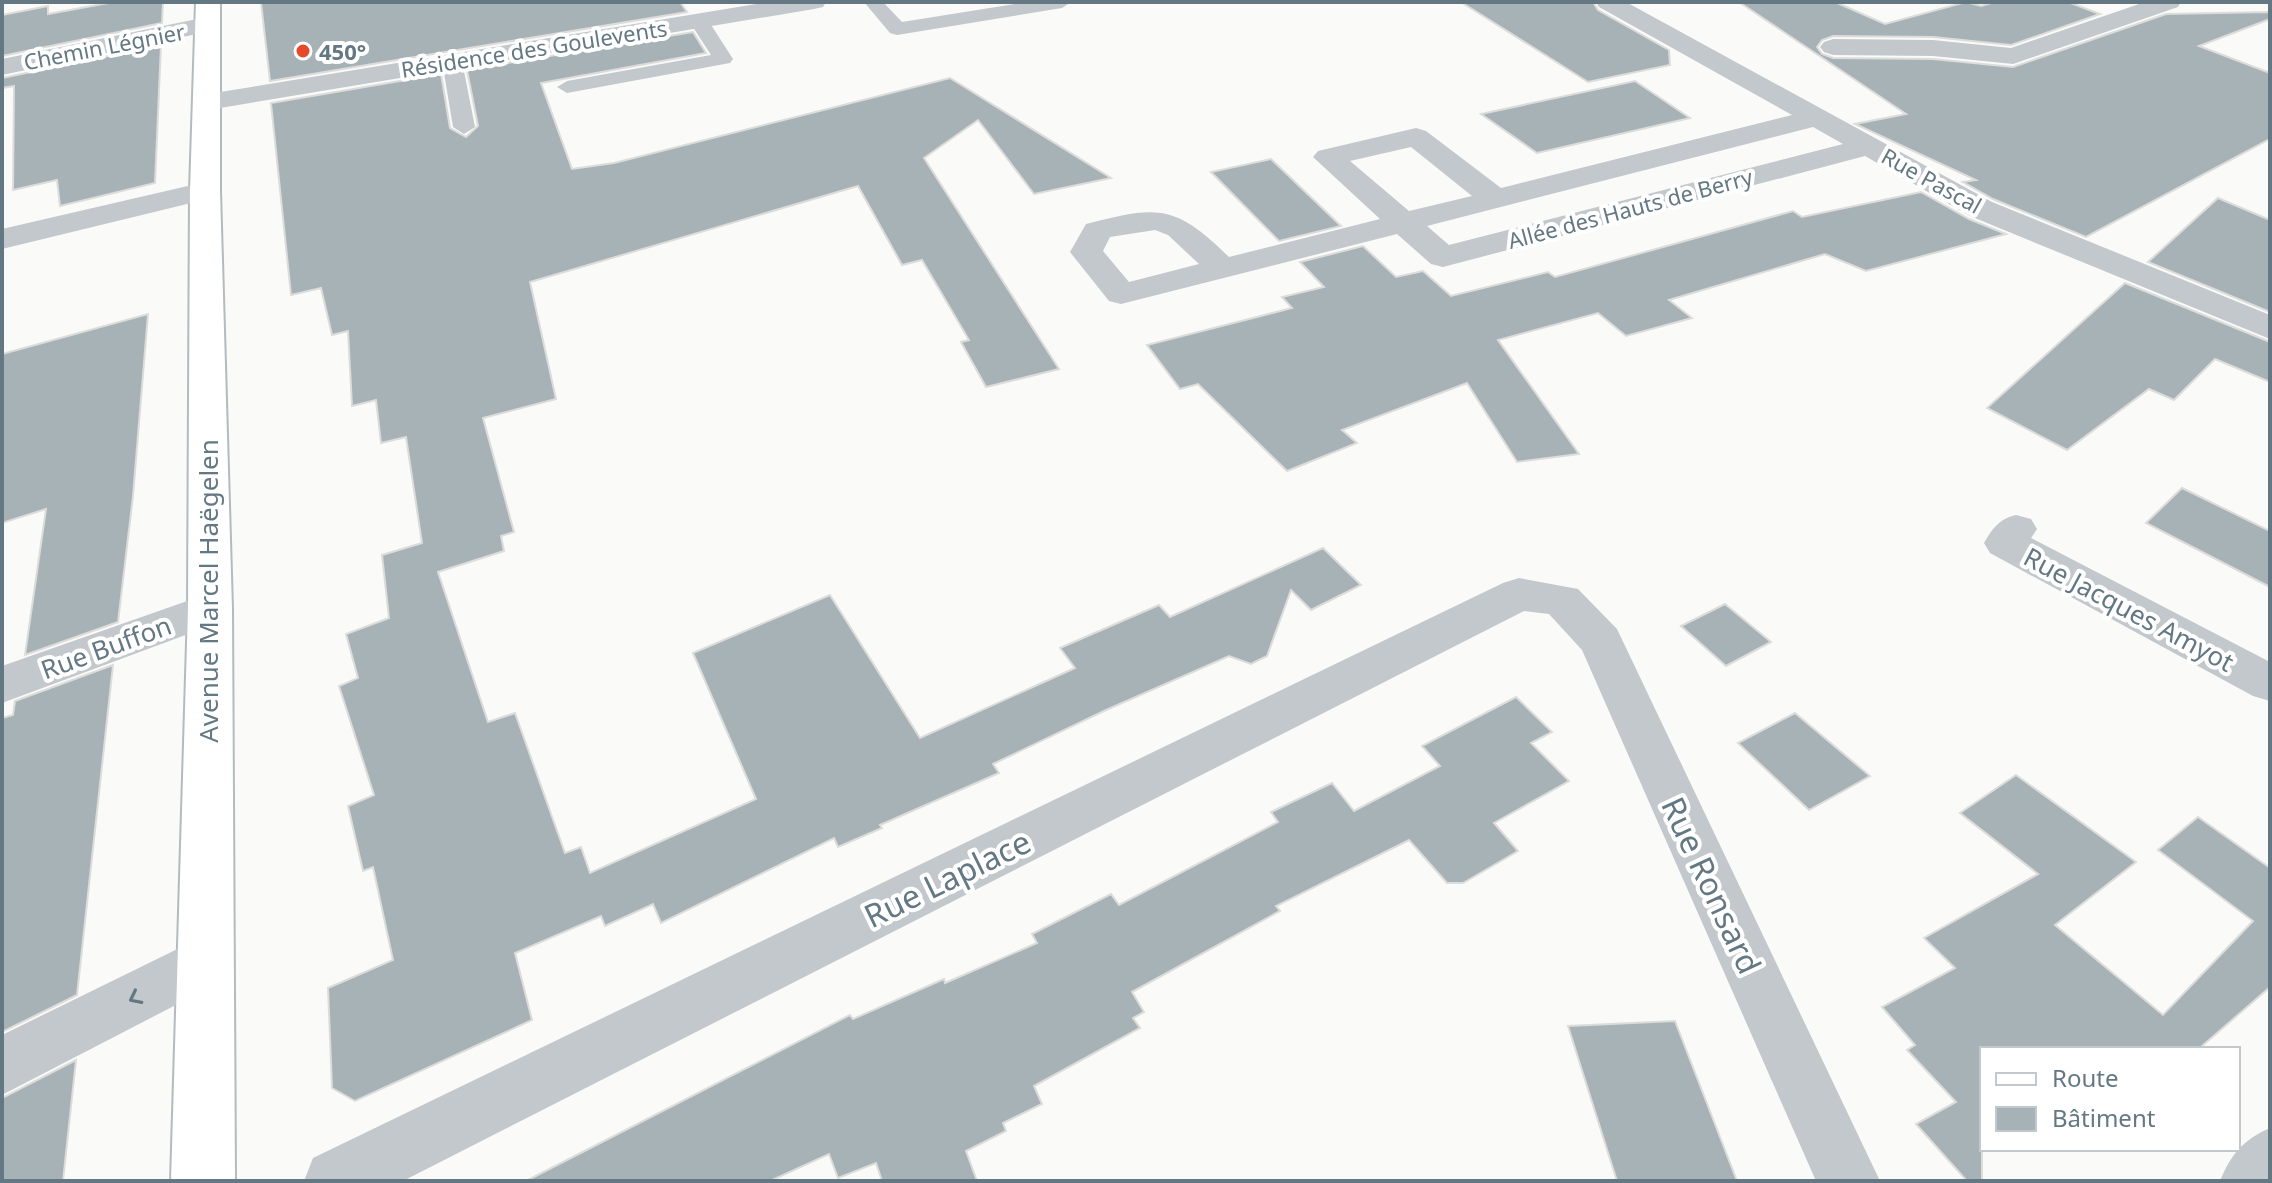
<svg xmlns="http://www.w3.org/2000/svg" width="2272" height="1183" font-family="'Noto Sans',sans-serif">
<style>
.building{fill:#a7b2b7;stroke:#dcdcda;stroke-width:2}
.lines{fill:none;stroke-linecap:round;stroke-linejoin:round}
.primary-casing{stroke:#b4bbbe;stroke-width:4}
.service{fill:#c3c8cc;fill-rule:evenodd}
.minor{fill:#c3c8cc;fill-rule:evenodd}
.primary{fill:#fff;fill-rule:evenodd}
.oneway{stroke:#647883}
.poi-dot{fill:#e64a2b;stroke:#fff;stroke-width:3}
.labels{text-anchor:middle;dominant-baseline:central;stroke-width:8;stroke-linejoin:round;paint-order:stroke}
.far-street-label{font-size:22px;fill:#647883;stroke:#fff}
.far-poi-label{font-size:22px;font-weight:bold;fill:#647883;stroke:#fff;text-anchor:start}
.street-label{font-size:26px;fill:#647883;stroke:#fff}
.near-street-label{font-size:32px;fill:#647883;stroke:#fff}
</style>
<rect width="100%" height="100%" fill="#fafaf8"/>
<g class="building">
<polygon points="114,2 163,2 162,23 2,56 2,15 48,6 48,14"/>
<polygon points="261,2 680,2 687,12 270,81"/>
<polygon points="1461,2 1593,2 1598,10 1669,50 1670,65 1588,82"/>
<polygon points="1739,2 1835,2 1885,24 1966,2 1981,6 1995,2 2068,2 2100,14 2011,45 1933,37 1833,36 1822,40 1817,47 1822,54 1833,58 1933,59 2013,67 2166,14 2269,12 2270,19 2199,46 2270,73 2270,139 2086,237 1993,199 1963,182 1976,180 1855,124 1906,114"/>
<polygon points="693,32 706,53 541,83 572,169 614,163 950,78 1111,178 1034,194 978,120 924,158 1059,369 986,387 961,342 969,340 922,260 902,265 858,186 530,282 556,399 483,418 514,532 501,536 504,551 438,572 488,722 515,713 565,853 581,847 590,873 756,799 693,653 830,595 920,738 1075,668 1060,648 1159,605 1170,617 1323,548 1361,585 1311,610 1291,590 1267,656 1251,664 1229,656 1106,710 993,764 999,773 880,825 882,828 838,847 834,838 661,923 653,904 605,926 601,916 515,953 532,1020 355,1101 332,1088 328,988 393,960 373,867 363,871 348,806 374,795 339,686 358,678 346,634 389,618 382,555 422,543 406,437 381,443 376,400 352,406 348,331 332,335 321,288 291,295 271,103 441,74 450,128 466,137 478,126 467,70"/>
<polygon points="161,45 155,183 60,206 57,180 13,190 14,86 2,88 2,78"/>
<polygon points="1635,81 1690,118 1537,153 1481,114"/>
<polygon points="1271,159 1341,226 1279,241 1211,172"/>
<polygon points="1921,192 1969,219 2006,234 1866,271 1825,254 1669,300 1692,318 1626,336 1598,313 1498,340 1579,454 1517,462 1467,383 1342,430 1357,443 1287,471 1198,384 1180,389 1147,345 1292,308 1282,297 1324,287 1300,262 1363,246 1396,277 1423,271 1451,296 1548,272 1555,277 1793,211 1802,217"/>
<polygon points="2218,198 2270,220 2270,312 2148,262"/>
<polygon points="2125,283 2270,342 2270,382 2215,359 2174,400 2149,389 2067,450 1987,408"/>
<polygon points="148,314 133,496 118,622 25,655 46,509 2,523 2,354"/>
<polygon points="2182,488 2270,531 2270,587 2146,523"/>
<polygon points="1725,604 1771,642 1726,666 1681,626"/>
<polygon points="113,665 77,995 2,1032 2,718 13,715 15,701"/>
<polygon points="1516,697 1552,732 1531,743 1569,781 1494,823 1518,851 1463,883 1447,883 1409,840 1276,906 1280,911 1132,992 1144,1012 1133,1018 1140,1028 1034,1086 1042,1104 1003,1123 1006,1131 966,1151 977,1181 882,1181 876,1163 838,1178 829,1154 770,1181 526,1181 850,1015 853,1019 944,979 945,983 1037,943 1032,934 1111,894 1119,905 1278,822 1271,812 1332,783 1354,811 1440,766 1422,746"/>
<polygon points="1795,713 1870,776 1809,810 1738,743"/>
<polygon points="2016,775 2136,862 2055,925 2163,1015 2253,921 2158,850 2198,817 2270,868 2270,987 2202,1046 2205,1049 1982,1049 1982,1181 1967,1181 1916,1124 1956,1102 1907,1050 1915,1045 1882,1007 1955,968 1924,938 2038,874 1960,813"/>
<polygon points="1675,1021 1737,1181 1617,1181 1568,1026"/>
<polygon points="76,1060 63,1181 2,1181 2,1098"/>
</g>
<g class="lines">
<g class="primary-casing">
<polygon id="primary" points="196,2 220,2 220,191 232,609 235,1181 171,1181 188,609 190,191"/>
</g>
<g class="service">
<polygon points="864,2 883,2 902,22 1027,2 1071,2 1062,8 897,35 890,33"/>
<polygon points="699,15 706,17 733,59 730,63 567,93 557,87 567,81 711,55 689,21"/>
<polygon points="452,55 462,61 475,127 464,134 453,127 442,61"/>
</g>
<g class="minor">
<polygon points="769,2 826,2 823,7 814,9 208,110 198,108 194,102 198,96 208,94"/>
<path d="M 1596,2 L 1626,2 L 1992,202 L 2270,315 L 2270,339 L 1970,216 L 1865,156 L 1443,267 L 1431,264 L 1397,234 L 1121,304 L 1109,301 L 1070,252 L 1086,224 C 1157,206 1174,203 1229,257 L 1380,219 L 1313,157 L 1318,151 L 1416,128 L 1426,131 L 1501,188 L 1792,115 L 1599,7 ZM 1813,127 L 1843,144 L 1449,245 L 1427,226 ZM 1411,147 L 1472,196 L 1409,211 L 1350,161 ZM 1155,230 L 1168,235 L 1199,264 L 1129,282 L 1103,251 L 1110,237 Z"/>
<polygon points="2145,2 2181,2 2178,7 2013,64 1933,56 1833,55 1824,52 1820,47 1824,42 1833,39 1933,40 2011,48"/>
<polygon points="207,17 216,20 220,25 216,30 2,75 2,59"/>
<polygon points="205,182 216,185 220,191 216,197 2,249 2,229"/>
<path d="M 2016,515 L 2031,519 L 2037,529 L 2031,538 L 2270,662 L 2270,701 L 2253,696 L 1990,553 L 1984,543 C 1993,528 1999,519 2016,515 Z"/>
<polygon points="1519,578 1578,589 1617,629 1880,1181 1816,1181 1582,650 1549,614 1524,611 403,1181 304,1181 313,1158 1503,583"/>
<polygon points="210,593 226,598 232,609 226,620 2,703 2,666"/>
<polygon points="204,936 224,944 232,962 224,980 2,1095 2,1035"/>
<path d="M 2270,1128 L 2270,1181 L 2220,1181 C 2231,1154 2243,1140 2270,1128 Z"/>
</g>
<use href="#primary" class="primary"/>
</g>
<defs><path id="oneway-chevron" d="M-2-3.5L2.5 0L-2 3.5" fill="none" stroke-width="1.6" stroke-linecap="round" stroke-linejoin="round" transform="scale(2)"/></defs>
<use class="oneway" href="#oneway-chevron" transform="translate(135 998) rotate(153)"/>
<circle class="poi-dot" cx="303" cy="51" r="8"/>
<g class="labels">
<g class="far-street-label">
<text transform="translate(104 46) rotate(-11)">Chemin Légnier</text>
<text transform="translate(534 48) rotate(-9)">Résidence des Goulevents</text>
<text transform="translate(1932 180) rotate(29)">Rue Pascal</text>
<text transform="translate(1630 208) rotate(-15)">Allée des Hauts de Berry</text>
</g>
<g class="far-poi-label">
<text x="319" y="51">450°</text>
</g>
<g class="street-label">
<text transform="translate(208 591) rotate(-90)">Avenue Marcel Haëgelen</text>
<text transform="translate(2129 609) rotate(28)">Rue Jacques Amyot</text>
<text transform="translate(106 647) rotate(-20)">Rue Buffon</text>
</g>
<g class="near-street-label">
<text transform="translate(947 878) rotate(-26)">Rue Laplace</text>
<text transform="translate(1712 885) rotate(65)">Rue Ronsard</text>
</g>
</g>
<rect width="2272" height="1183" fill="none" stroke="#647883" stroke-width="8"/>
<rect x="1980" y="1047" width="260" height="104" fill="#ffffff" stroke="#c1c9cd" stroke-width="2"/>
<rect x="1996" y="1073" width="40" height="12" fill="#ffffff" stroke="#c1c9cd" stroke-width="2"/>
<text x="2052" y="1087" font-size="24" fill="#647883">Route</text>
<rect x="1996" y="1107" width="40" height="24" fill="#a7b2b7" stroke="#c1c9cd" stroke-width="2"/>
<text x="2052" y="1127" font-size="24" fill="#647883">Bâtiment</text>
</svg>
